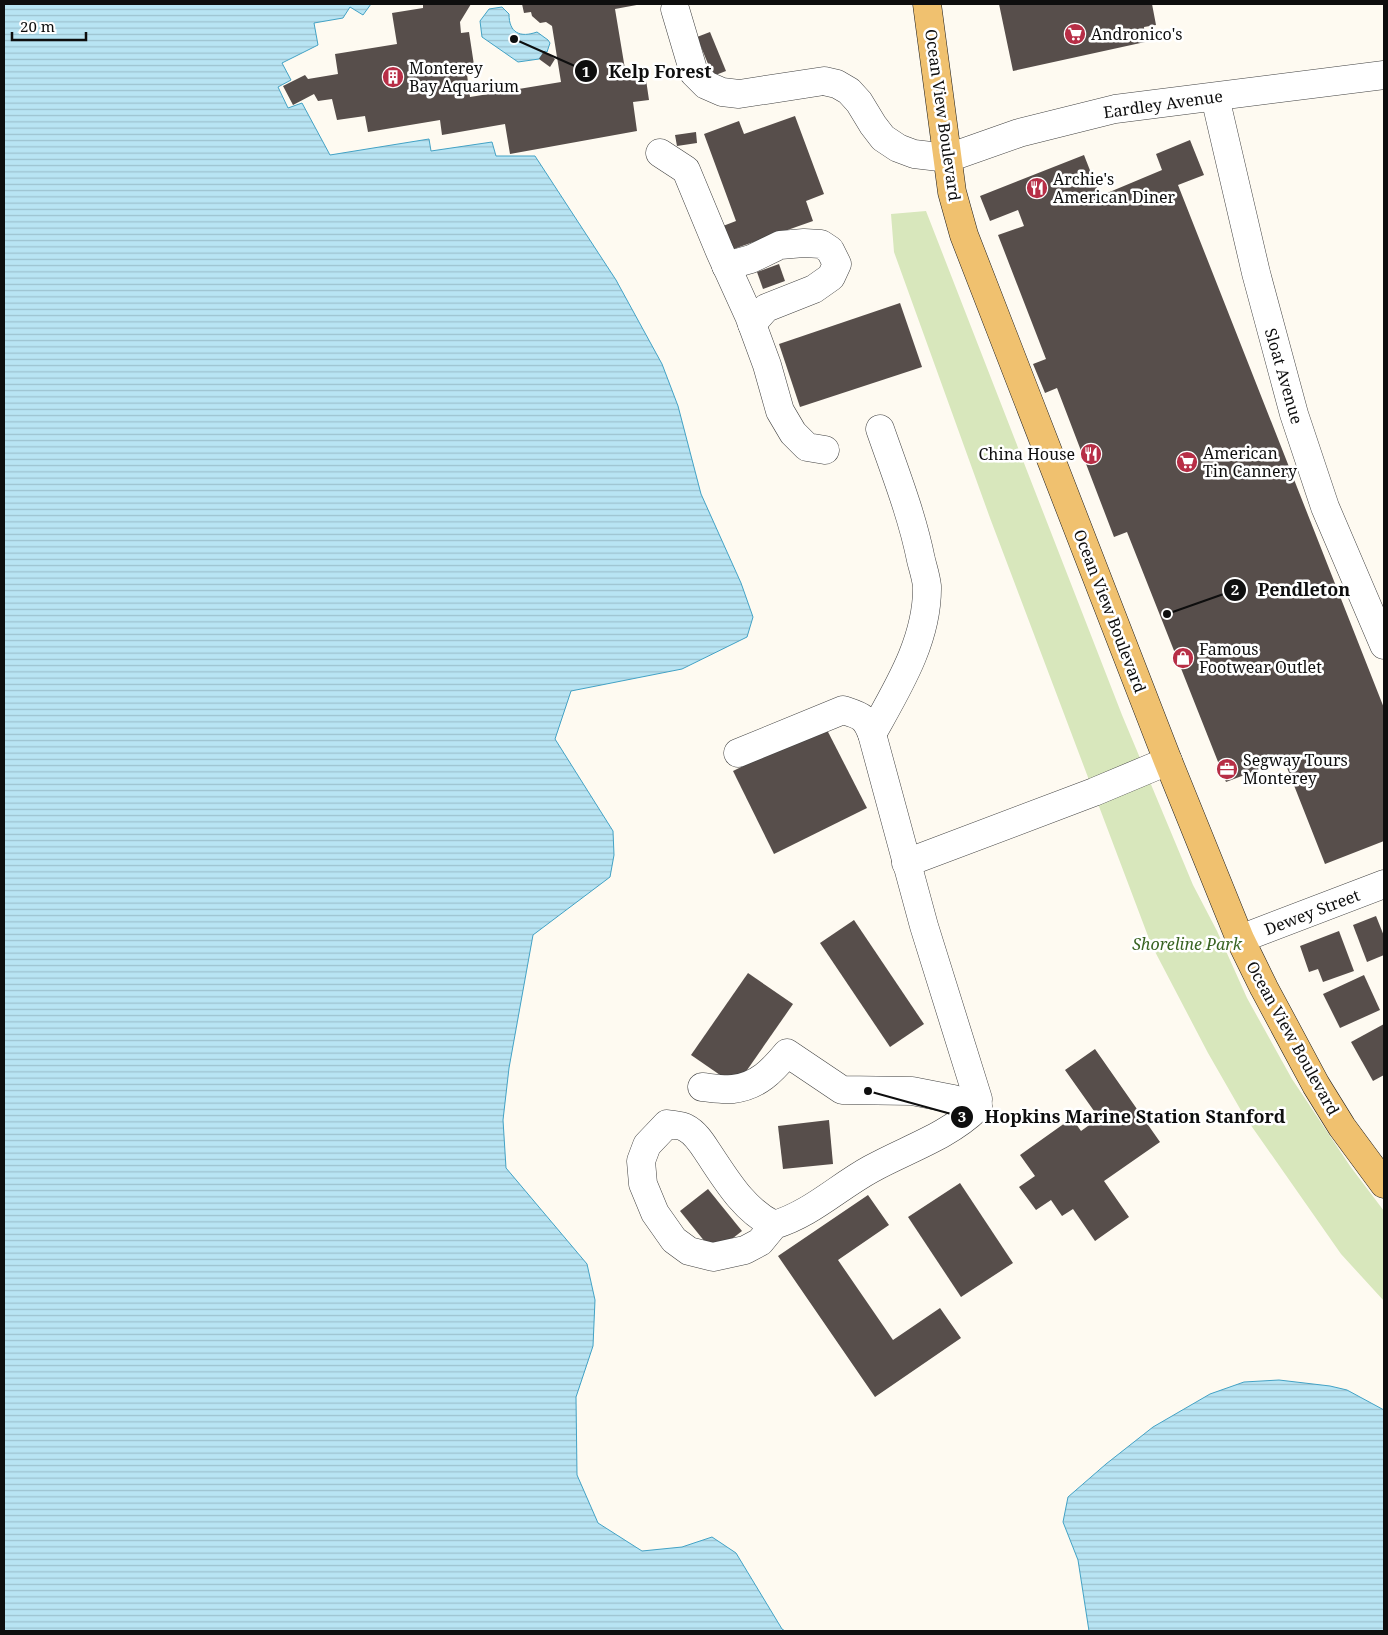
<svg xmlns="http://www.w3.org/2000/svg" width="1388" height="1635" font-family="'Noto Serif',serif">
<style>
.park{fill:#d8e7bc}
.water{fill:url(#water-rules);stroke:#43a2c5}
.building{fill:#574e4b}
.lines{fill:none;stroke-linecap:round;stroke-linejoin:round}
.minor-casing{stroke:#414141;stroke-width:29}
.major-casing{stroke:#1f1f1f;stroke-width:29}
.minor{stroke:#fff;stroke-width:28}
.major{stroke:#f0c16f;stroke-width:28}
.labels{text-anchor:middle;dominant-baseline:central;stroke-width:5;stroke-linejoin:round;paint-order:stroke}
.poi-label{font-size:16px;fill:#0e0e0e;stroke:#fff;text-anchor:start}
.street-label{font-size:16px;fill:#0e0e0e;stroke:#fff}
.park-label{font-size:16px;font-style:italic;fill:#386322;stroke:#fff}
.leader{fill:none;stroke:#0e0e0e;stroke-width:2}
.callout-dot{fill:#0e0e0e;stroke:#fff;stroke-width:2}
.mark-label{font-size:15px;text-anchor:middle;font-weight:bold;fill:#fff}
.callout-label{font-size:18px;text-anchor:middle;font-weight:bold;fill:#0e0e0e;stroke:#fff;stroke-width:5;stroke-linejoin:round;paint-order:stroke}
</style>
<defs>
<pattern id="water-rules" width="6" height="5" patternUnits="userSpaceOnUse" patternTransform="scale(1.25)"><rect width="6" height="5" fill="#b8e4f3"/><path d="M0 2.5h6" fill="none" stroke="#9dc2cf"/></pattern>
</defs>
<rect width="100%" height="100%" fill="#fefaf1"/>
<polygon class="park" points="926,211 1122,715 1193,885 1217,931 1247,998 1292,1079 1350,1166 1384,1211 1384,1301 1341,1254 1243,1114 1208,1053 1151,944 990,518 894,252 891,214"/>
<g class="water">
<polygon points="4,4 371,4 363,15 350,7 343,18 314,23 318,45 282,63 291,80 278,87 288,108 302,103 330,155 429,139 431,151 492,142 496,156 535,156 616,280 662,364 678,406 701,494 741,583 753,617 747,637 682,669 571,691 555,739 613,831 614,855 610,877 533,935 509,1068 503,1120 506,1168 587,1264 595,1300 593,1346 576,1397 577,1475 598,1523 642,1551 682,1547 712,1537 736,1553 782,1629 785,1631 4,1631"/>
<path d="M 502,7 L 509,14 C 509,33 520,38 537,32 L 548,40 L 550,43 L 547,52 L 545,51 L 539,59 L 518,62 L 482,37 L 480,21 L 489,9 Z"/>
<polygon points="1279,1380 1330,1386 1347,1390 1384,1410 1384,1631 1089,1631 1078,1560 1063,1522 1068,1497 1106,1464 1153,1427 1210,1394 1244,1382"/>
</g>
<g class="building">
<polygon points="423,4 471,4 460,22 461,33 469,32 474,65 466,67 470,97 561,82 552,26 546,22 540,23 532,16 531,12 524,13 522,4 642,4 615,9 625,69 644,66 649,100 633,102 637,131 510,154 505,124 442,135 440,120 368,132 365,116 337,120 332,99 318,101 314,94 293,105 283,86 305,75 308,79 338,74 335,54 397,44 392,13 423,8"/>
<polygon points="999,4 1152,4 1156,25 1144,27 1145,42 1013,71"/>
<polygon points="710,32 726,71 713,76 697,37"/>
<polygon points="544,51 555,59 550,67 539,59"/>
<polygon points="795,116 824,194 806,201 813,221 731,250 723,226 736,221 704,134 739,121 744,134"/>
<polygon points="696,132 697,143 677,146 675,135"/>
<polygon points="1190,140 1204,175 1178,185 1384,708 1384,841 1325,864 1284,760 1226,782 1127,532 1114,537 1057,388 1045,393 1033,364 1046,359 998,235 1024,226 1018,210 990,221 980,196 1084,155 1100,196 1162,170 1156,154"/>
<polygon points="779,264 785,281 763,289 757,272"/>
<polygon points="900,303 922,367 800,407 779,344"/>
<polygon points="825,726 867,808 774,854 733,771"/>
<polygon points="1376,916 1384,936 1384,955 1367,962 1353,925"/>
<polygon points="854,920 924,1024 890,1047 820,943"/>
<polygon points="1339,931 1354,971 1323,982 1318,969 1309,972 1300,946"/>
<polygon points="748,973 793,1004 736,1086 691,1055"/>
<polygon points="1364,975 1380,1010 1340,1028 1323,994"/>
<polygon points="1384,1024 1384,1075 1373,1081 1351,1042"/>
<polygon points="1095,1049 1160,1142 1104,1181 1129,1217 1095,1241 1073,1209 1062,1216 1051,1200 1036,1210 1019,1187 1035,1176 1020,1155 1072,1118 1081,1131 1099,1118 1065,1070"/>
<polygon points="829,1120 833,1164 783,1169 778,1126"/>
<polygon points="960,1183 1013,1263 961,1297 908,1217"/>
<polygon points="708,1189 742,1231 714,1253 680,1211"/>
<polygon points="868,1195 889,1225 838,1260 893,1340 940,1308 961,1338 875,1397 778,1256"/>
</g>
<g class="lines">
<g class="minor-casing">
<g id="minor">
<polyline points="675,9 694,73 706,85 722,92 739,94 824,81 837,84 849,91 859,102 873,125 883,138 898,148 914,154 948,158 1019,133 1115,109 1384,75"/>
<polyline points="1215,97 1256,273 1294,414 1325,507 1384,645"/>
<polyline points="660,153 686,170 720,252 749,316 767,365 780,411 793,433 807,447 825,450"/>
<polyline points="726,266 751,259 780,245 804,243 821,244 830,250 837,264 831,277 814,289 766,308 752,324"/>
<path d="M 872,734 C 897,689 928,640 927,586 C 926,577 923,568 921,560 C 912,515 895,472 880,429"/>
<path d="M 738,753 L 843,710 C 861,716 865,716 872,734 L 924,926 L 978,1099 L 977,1108 C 947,1137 907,1149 871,1169 C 838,1187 811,1214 774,1225 C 744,1210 727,1181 709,1154 C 703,1145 696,1133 686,1128 C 681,1125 673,1125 667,1124 L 647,1145 L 641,1161 L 643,1184 L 655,1213 L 674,1240 L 689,1251 L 713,1257 L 745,1250 L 760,1242 L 774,1225"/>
<polyline points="906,863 1094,792 1168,761"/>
<polyline points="1240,939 1384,884"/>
<path d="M 702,1087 C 712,1088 723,1090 733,1089 C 758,1086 772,1071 787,1053 L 842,1090 L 912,1091 L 953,1099 L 978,1106"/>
</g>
</g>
<g class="major-casing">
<polyline id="major" points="927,4 952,192 964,235 1168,761 1240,939 1264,988 1316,1085 1342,1127 1384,1184"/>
</g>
<use href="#minor" class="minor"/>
<use href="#major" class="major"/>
</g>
<defs>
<g id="supermarket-disc" transform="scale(1.125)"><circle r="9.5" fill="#b72e46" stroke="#fff"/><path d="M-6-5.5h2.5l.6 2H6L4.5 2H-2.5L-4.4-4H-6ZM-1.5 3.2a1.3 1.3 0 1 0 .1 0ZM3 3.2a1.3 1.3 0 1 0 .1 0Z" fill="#fff"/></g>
<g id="building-disc" transform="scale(1.125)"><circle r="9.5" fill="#b72e46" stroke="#fff"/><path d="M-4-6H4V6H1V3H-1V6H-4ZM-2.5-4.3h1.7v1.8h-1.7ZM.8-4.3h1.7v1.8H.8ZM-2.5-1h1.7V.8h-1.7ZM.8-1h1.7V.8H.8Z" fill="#fff"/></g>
<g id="restaurant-disc" transform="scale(1.125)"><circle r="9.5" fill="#b72e46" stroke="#fff"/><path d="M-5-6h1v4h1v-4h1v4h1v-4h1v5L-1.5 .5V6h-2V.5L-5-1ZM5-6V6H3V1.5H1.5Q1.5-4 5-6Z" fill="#fff"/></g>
<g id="shop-disc" transform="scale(1.125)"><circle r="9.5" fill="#b72e46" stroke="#fff"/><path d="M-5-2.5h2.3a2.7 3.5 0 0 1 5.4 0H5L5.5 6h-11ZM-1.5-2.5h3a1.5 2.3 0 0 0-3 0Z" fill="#fff"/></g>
<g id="office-disc" transform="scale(1.125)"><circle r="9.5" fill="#b72e46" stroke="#fff"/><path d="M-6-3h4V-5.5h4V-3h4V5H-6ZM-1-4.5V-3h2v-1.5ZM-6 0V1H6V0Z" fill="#fff"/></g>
</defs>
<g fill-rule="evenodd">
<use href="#supermarket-disc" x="1075" y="34"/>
<use href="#building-disc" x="393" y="77"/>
<use href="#restaurant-disc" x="1037" y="188"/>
<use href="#restaurant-disc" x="1091" y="454"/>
<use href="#supermarket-disc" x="1187" y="462"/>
<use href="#shop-disc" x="1183" y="658"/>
<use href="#office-disc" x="1227" y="769"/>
</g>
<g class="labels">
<g class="poi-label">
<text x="1091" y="34">Andronico's</text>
<text x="409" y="68">Monterey<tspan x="409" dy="18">Bay Aquarium</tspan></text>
<text x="1053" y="179">Archie's<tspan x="1053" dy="18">American Diner</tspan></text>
<text x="1203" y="453">American<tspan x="1203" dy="18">Tin Cannery</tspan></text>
<text x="1075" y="454" text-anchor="end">China House</text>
<text x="1199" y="649">Famous<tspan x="1199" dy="18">Footwear Outlet</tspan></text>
<text x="1243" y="760">Segway Tours<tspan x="1243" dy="18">Monterey</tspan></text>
</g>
<g class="street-label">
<text transform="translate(1163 104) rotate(-8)">Eardley Avenue</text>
<text transform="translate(943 115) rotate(82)">Ocean View Boulevard</text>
<text transform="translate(1284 376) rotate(74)">Sloat Avenue</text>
<text transform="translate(1110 611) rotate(69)">Ocean View Boulevard</text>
<text transform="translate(1312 912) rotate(-21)">Dewey Street</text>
<text transform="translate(1293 1038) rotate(61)">Ocean View Boulevard</text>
</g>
<g class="park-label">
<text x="1187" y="944">Shoreline Park</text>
</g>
</g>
<path class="leader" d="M514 39L586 71M1167 614L1235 590M868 1091L962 1117"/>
<g class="callout-dot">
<circle cx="514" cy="39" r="5"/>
<circle cx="1167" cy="614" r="5"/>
<circle cx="868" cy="1091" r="5"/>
<circle cx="586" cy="71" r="12"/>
<circle cx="1235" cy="590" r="12"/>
<circle cx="962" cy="1117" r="12"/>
</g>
<g class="mark-label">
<text x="586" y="77">1</text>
<text x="1235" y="595">2</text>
<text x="962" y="1122">3</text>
</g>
<g class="callout-label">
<text x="660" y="78">Kelp Forest</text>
<text x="1304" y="596">Pendleton</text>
<text x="1135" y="1123">Hopkins Marine Station Stanford</text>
</g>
<rect width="1388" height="1635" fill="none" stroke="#0e0e0e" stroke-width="10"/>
<path d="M12 32v8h74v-8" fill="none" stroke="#0e0e0e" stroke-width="2.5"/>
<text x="20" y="32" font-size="15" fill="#0e0e0e" stroke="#ffffff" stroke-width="4" paint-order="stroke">20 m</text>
</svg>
